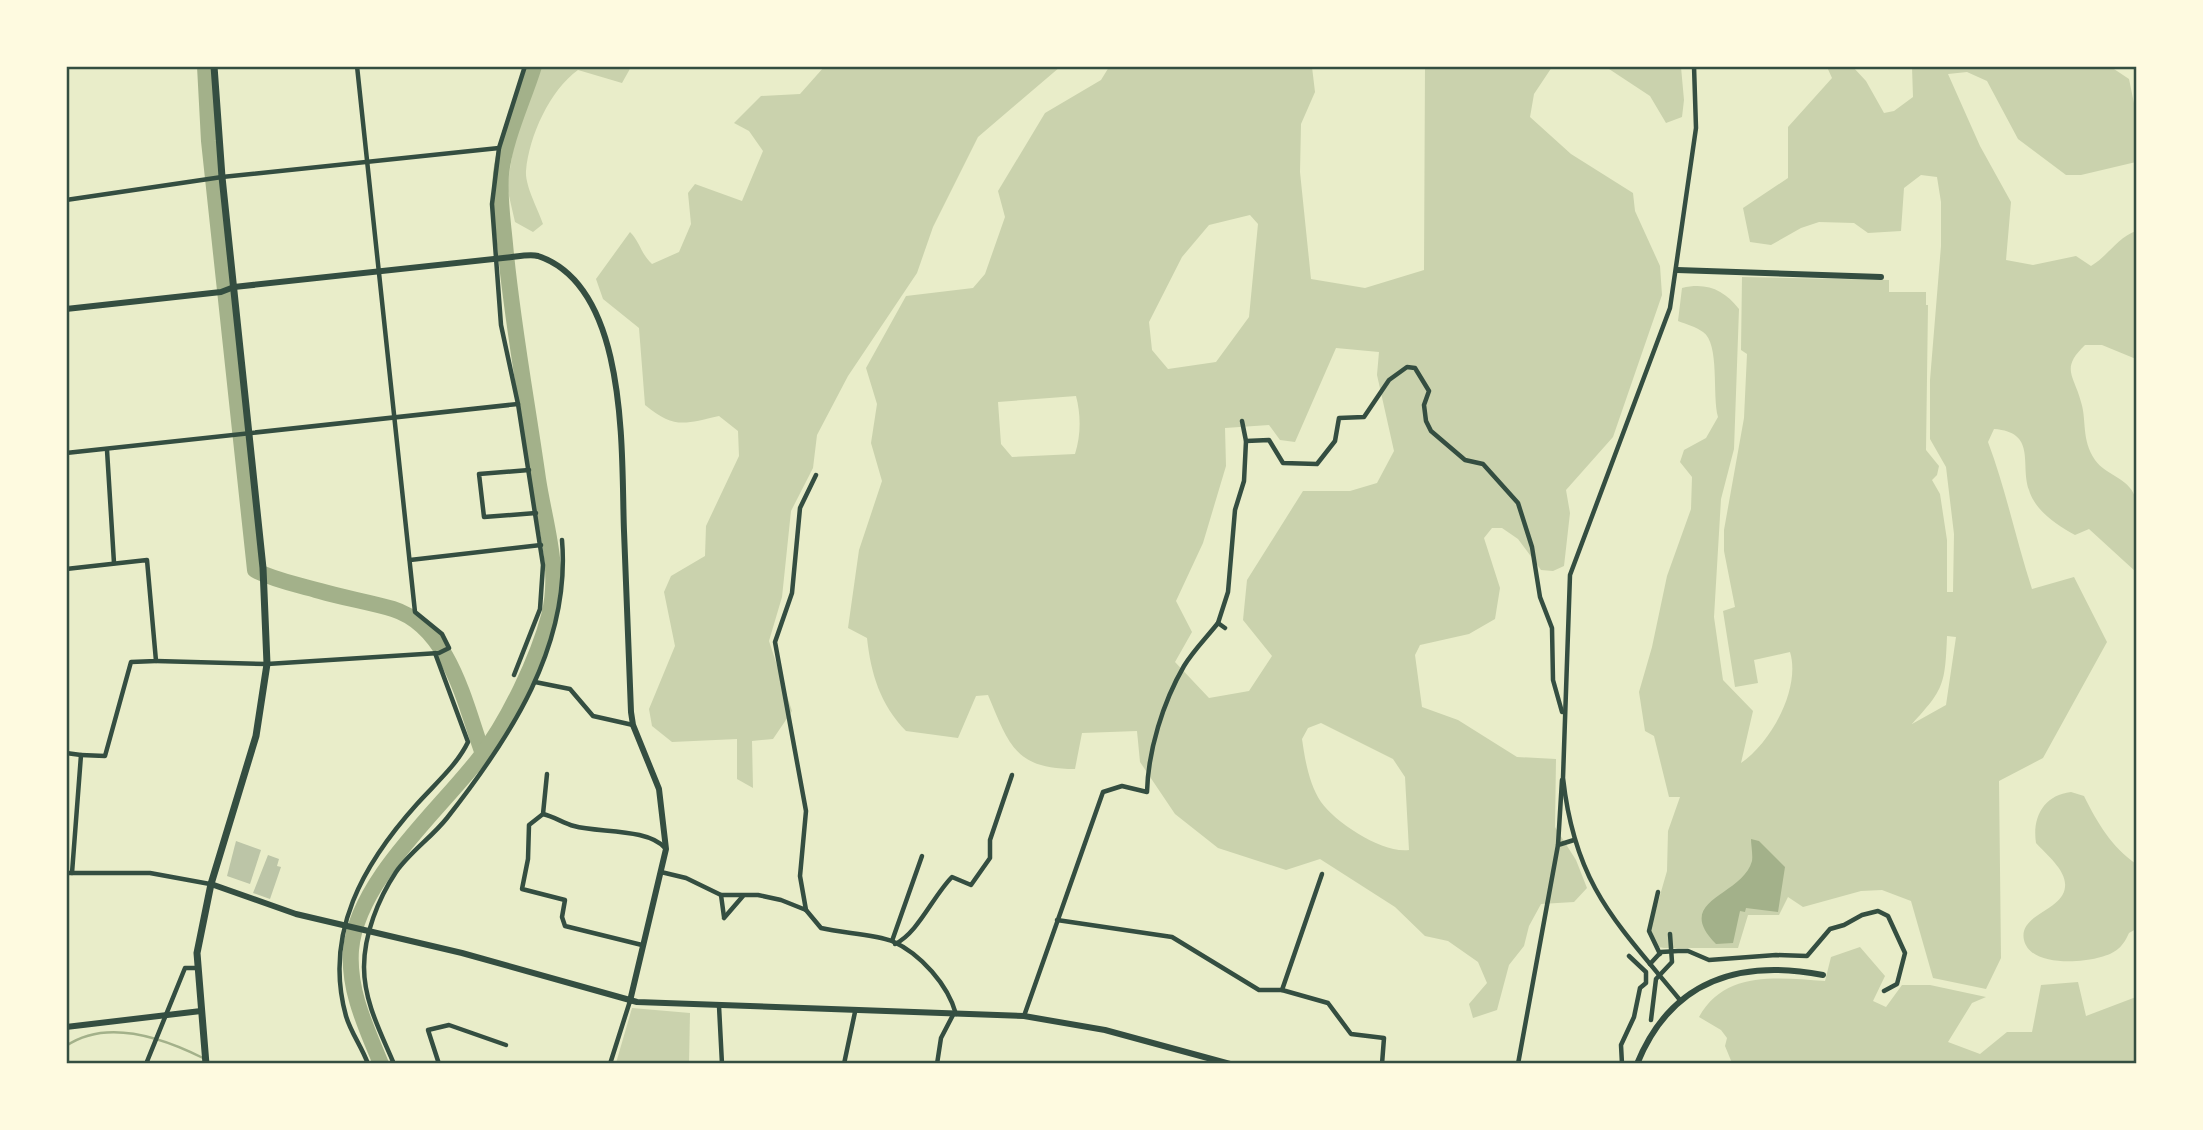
<svg xmlns="http://www.w3.org/2000/svg" width="2203" height="1130" font-family="Karla,sans-serif">
<style>
.green{fill:#cad2ad;fill-rule:evenodd}
.water{fill:#a3b18a}
.lines{fill:none;stroke-linecap:round;stroke-linejoin:round}
.stream{stroke:#a3b18a;stroke-width:2.5}
.river{stroke:#a3b18a;stroke-width:16}
.building{fill:#bcc5a7}
.minor{stroke:#344e41;stroke-width:4.5}
.tertiary{stroke:#344e41;stroke-width:6}
.primary{stroke:#344e41;stroke-width:7}
.neatline{fill:none;stroke:#344e41;stroke-width:2.5}
</style>
<rect width="100%" height="100%" fill="#e9edc9"/>
<g class="green">
<path d="M 539,67 L 631,67 L 622,83 L 578,70 C 550,90 529,136 526,171 C 525,186 538,209 543,224 L 533,232 L 515,222 L 507,187 L 515,138 Z"/>
<path d="M 824,67 L 1060,67 L 978,137 L 933,227 L 917,273 L 848,376 L 817,435 L 813,468 L 791,511 L 782,597 L 769,641 L 792,711 L 773,739 L 752,741 L 753,788 L 737,779 L 737,739 L 672,742 L 652,726 L 649,709 L 675,646 L 664,592 L 671,576 L 705,556 L 706,526 L 739,456 L 738,431 L 719,416 C 684,424 674,429 645,405 L 639,328 L 603,299 L 596,279 L 630,232 C 640,242 641,254 652,264 L 679,252 L 691,224 L 688,193 L 695,184 L 742,201 L 763,151 L 749,131 L 734,123 L 761,96 L 800,94 Z"/>
<path d="M 1109,67 L 1312,67 L 1315,92 L 1301,124 L 1300,172 L 1311,279 L 1365,288 L 1424,270 L 1425,67 L 1552,67 L 1534,94 L 1530,117 L 1571,154 L 1633,193 L 1635,211 L 1660,266 L 1662,295 L 1613,437 L 1566,490 L 1570,513 L 1564,566 L 1553,571 L 1541,570 L 1518,539 L 1502,528 L 1492,528 L 1484,538 L 1500,588 L 1495,619 L 1469,634 L 1420,645 L 1415,655 L 1422,707 L 1458,720 L 1517,757 L 1556,759 L 1555,827 L 1576,860 L 1587,888 L 1574,902 L 1541,904 L 1529,926 L 1524,946 L 1509,965 L 1497,1010 L 1473,1018 L 1469,1004 L 1487,983 L 1478,962 L 1448,941 L 1425,936 L 1395,907 L 1320,859 L 1286,870 L 1218,848 L 1175,814 L 1140,762 L 1137,731 L 1082,733 L 1075,769 C 1015,769 1009,745 988,695 L 976,696 L 958,738 L 906,731 C 880,704 871,674 867,638 L 848,628 L 859,550 L 882,481 L 871,443 L 877,404 L 866,368 L 906,296 L 973,288 L 985,274 L 1005,217 L 998,191 L 1045,113 L 1101,80 ZM 1250,215 L 1258,224 L 1249,317 L 1216,362 L 1168,369 L 1152,350 L 1149,322 L 1182,257 L 1209,225 ZM 1336,348 L 1379,352 L 1377,375 L 1394,451 L 1377,483 L 1350,491 L 1303,491 L 1247,580 L 1243,620 L 1272,656 L 1249,691 L 1209,698 L 1175,662 L 1192,632 L 1176,601 L 1203,543 L 1226,466 L 1225,428 L 1269,425 L 1280,440 L 1295,442 ZM 1076,396 C 1081,415 1081,435 1075,454 L 1012,457 L 1001,444 L 998,402 ZM 1321,723 L 1393,759 L 1405,777 L 1409,850 C 1383,854 1336,823 1321,802 C 1309,784 1305,760 1302,739 L 1308,728 Z"/>
<polygon points="1606,67 1681,67 1684,100 1682,117 1666,123 1650,96"/>
<path d="M 1827,67 L 1853,67 L 1866,81 L 1884,113 L 1894,111 L 1913,97 L 1912,67 L 2111,67 L 2129,79 L 2136,113 L 2136,162 L 2081,175 L 2066,175 L 2018,139 L 1987,81 L 1967,72 L 1948,74 L 1980,146 L 2011,202 L 2006,260 L 2033,265 L 2076,256 L 2091,266 C 2108,256 2118,237 2136,231 L 2136,359 L 2102,345 L 2085,345 C 2060,369 2074,375 2081,402 C 2087,421 2081,439 2095,460 C 2106,476 2132,478 2136,501 C 2141,523 2136,550 2136,572 L 2089,529 L 2075,535 C 2058,526 2035,511 2029,490 C 2020,464 2037,432 1994,429 L 1988,442 C 2006,490 2016,540 2032,589 L 2074,577 L 2107,642 L 2043,758 L 1999,781 L 2001,958 L 1986,989 L 1933,978 L 1911,901 L 1882,890 L 1861,891 L 1803,907 L 1788,897 L 1779,915 L 1748,915 L 1738,948 L 1664,948 L 1658,947 L 1650,930 L 1667,871 L 1668,831 L 1680,797 L 1669,797 L 1654,736 L 1645,731 L 1639,692 L 1652,647 L 1667,576 L 1691,509 L 1692,477 L 1680,462 L 1684,450 L 1706,438 L 1718,417 C 1712,396 1720,343 1703,332 C 1696,327 1686,324 1678,321 L 1682,288 C 1707,282 1724,290 1739,309 L 1734,449 L 1721,499 L 1714,617 L 1723,680 L 1753,711 L 1741,763 C 1771,743 1801,688 1790,652 L 1754,660 L 1758,683 L 1735,687 L 1723,611 L 1735,607 L 1724,551 L 1724,530 L 1744,418 L 1747,354 L 1741,350 L 1742,277 L 1889,280 L 1889,292 L 1926,292 L 1926,305 L 1928,305 L 1926,450 L 1939,466 L 1937,475 L 1932,480 L 1940,494 L 1947,540 L 1947,592 L 1953,592 L 1954,534 L 1946,467 L 1930,439 L 1930,380 L 1941,246 L 1941,202 L 1937,177 L 1921,175 L 1904,188 L 1901,231 L 1868,233 L 1854,223 L 1819,222 L 1801,228 L 1771,245 L 1750,242 L 1743,208 L 1788,178 L 1788,127 L 1832,78 ZM 1947,636 L 1956,637 L 1946,705 L 1912,724 C 1944,689 1945,685 1947,636 Z"/>
<path d="M 2071,792 L 2084,796 C 2098,824 2111,846 2136,864 L 2136,929 L 2129,933 C 2122,949 2114,954 2097,958 C 2078,963 2030,966 2024,940 C 2018,914 2063,911 2065,887 C 2067,871 2047,855 2036,843 C 2032,817 2044,795 2071,792 Z"/>
<path d="M 1860,947 L 1885,976 L 1873,1001 L 1886,1007 L 1902,985 L 1930,985 L 1986,997 L 1972,1003 L 1948,1042 L 1980,1054 L 2007,1032 L 2032,1032 L 2041,985 L 2078,982 L 2086,1016 L 2136,997 L 2136,1063 L 1732,1063 L 1725,1046 L 1727,1038 L 1721,1030 L 1699,1017 C 1725,970 1778,978 1825,981 L 1831,957 Z"/>
<polygon points="632,1008 690,1013 689,1063 616,1063"/>
</g>
<path class="water" d="M 1751,839 L 1759,841 L 1785,867 L 1778,912 L 1746,908 L 1745,912 L 1740,911 L 1733,943 L 1716,944 C 1672,899 1742,897 1752,861 C 1753,855 1751,845 1751,839 Z"/>
<g class="lines">
<path class="stream" d="M 66,1046 C 107,1018 163,1038 203,1058"/>
<g class="river">
<path d="M 205,66 L 209,141 L 255,570 C 276,581 297,584 320,591 C 344,598 369,602 393,609 C 450,627 465,705 483,754"/>
<path d="M 381,1064 C 366,1027 348,990 351,950 C 357,880 440,810 481,756 C 508,721 538,658 549,616 C 561,569 545,525 538,479 C 527,401 512,322 505,244 C 503,222 499,197 501,174 C 505,138 523,101 534,66"/>
</g>
</g>
<g class="building">
<polygon points="236,841 261,850 250,884 227,876"/>
<polygon points="268,855 279,859 277,866 281,867 270,899 253,893"/>
</g>
<g class="lines">
<g class="minor">
<polyline points="66,200 222,177 499,148"/>
<polyline points="1246,441 1269,440 1283,463 1317,464 1335,441 1339,418 1364,417 1389,380 1407,367 1415,368 1429,391 1424,405 1426,421 1431,431 1465,460 1483,464 1518,503 1532,547 1540,597 1552,628 1553,680 1562,712"/>
<polyline points="107,450 114,563"/>
<polyline points="66,453 518,404"/>
<polyline points="529,470 479,474 484,517 536,513"/>
<polyline points="410,560 541,545"/>
<polyline points="66,569 147,560 156,661 131,662 105,756 81,755"/>
<polyline points="1218,623 1228,592 1235,510 1244,481 1246,441 1242,421"/>
<polyline points="156,661 267,664 439,653 449,648 442,634 415,612 357,66"/>
<polyline points="514,675 540,609 543,565 518,404 501,325 492,204 499,148 525,66"/>
<polyline points="535,682 570,689 593,716 633,725"/>
<polyline points="66,753 81,755 72,873"/>
<polyline points="547,774 543,814 529,825 528,859 522,889 565,900 562,917 565,926 642,945"/>
<path d="M 543,814 C 555,817 563,823 574,826 C 598,833 648,828 665,848"/>
<polyline points="1558,845 1562,780"/>
<path d="M 661,872 L 686,878 L 721,895 L 758,895 L 781,900 L 806,910 L 821,928 C 841,933 874,934 892,941 C 921,954 948,985 956,1014"/>
<polyline points="66,873 150,873 210,884"/>
<polyline points="1658,892 1649,931 1660,954"/>
<polyline points="721,895 724,917"/>
<polyline points="806,910 800,876 806,811 775,642 792,593 800,508 816,475"/>
<polyline points="724,918 743,896"/>
<polyline points="1057,920 1172,937 1259,990 1282,990 1328,1003 1351,1034 1384,1038 1382,1064"/>
<polyline points="892,941 922,856"/>
<path d="M 895,944 C 918,933 933,896 952,877 L 971,885 L 990,858 L 990,840 L 1012,775"/>
<polyline points="1650,964 1661,952 1678,951 1688,951 1709,960 1776,955 1807,956 1830,929 1844,925 1862,915 1878,911 1888,916 1905,953 1897,984 1884,991"/>
<polyline points="1282,990 1322,874"/>
<path d="M 1680,1000 C 1615,921 1575,885 1563,778 L 1570,575 L 1670,308 L 1696,128 L 1694,66"/>
<polyline points="719,1006 722,1064"/>
<path d="M 1024,1016 L 1103,792 L 1122,786 L 1147,792 C 1148,751 1163,702 1184,666 C 1193,651 1207,637 1218,623 L 1225,628"/>
<polyline points="1651,1020 1656,979 1672,962 1670,934"/>
<polyline points="146,1064 185,968 197,968"/>
<path d="M 368,1064 C 362,1047 351,1033 346,1016 C 323,933 364,863 417,804 C 435,784 457,765 468,742 L 435,653"/>
<path d="M 394,1064 C 381,1033 364,1002 364,967 C 364,935 378,899 396,872 C 410,852 432,837 447,818 C 510,738 571,646 562,540"/>
<polyline points="439,1064 428,1030 449,1025 506,1045"/>
<polyline points="610,1064 630,1001"/>
<polyline points="844,1064 855,1012"/>
<polyline points="937,1064 941,1038 953,1015"/>
<polyline points="1518,1064 1558,845 1574,840"/>
<polyline points="1622,1064 1621,1045 1634,1017 1640,988 1646,983 1646,972 1629,956"/>
</g>
<g class="tertiary">
<polyline points="1677,270 1881,277"/>
<path d="M 66,309 L 221,292 L 234,287 L 512,257 C 520,256 531,254 538,256 C 630,287 621,455 624,531 C 626,591 629,652 631,712 L 633,725 L 659,789 L 666,849 L 630,1001"/>
<polyline points="211,884 296,914 462,953 637,1002 1024,1016 1105,1030 1230,1064"/>
<polyline points="66,1027 201,1011"/>
<path d="M 1637,1064 C 1671,980 1740,959 1823,975"/>
</g>
<polyline class="primary" points="206,1064 197,953 211,884 256,736 267,664 263,568 222,177 214,66"/>
</g>
<rect width="2203" height="1130" fill="none" stroke="#fefae0" stroke-width="136"/>
<rect x="68" y="68" width="2067" height="994" class="neatline"/>
</svg>
